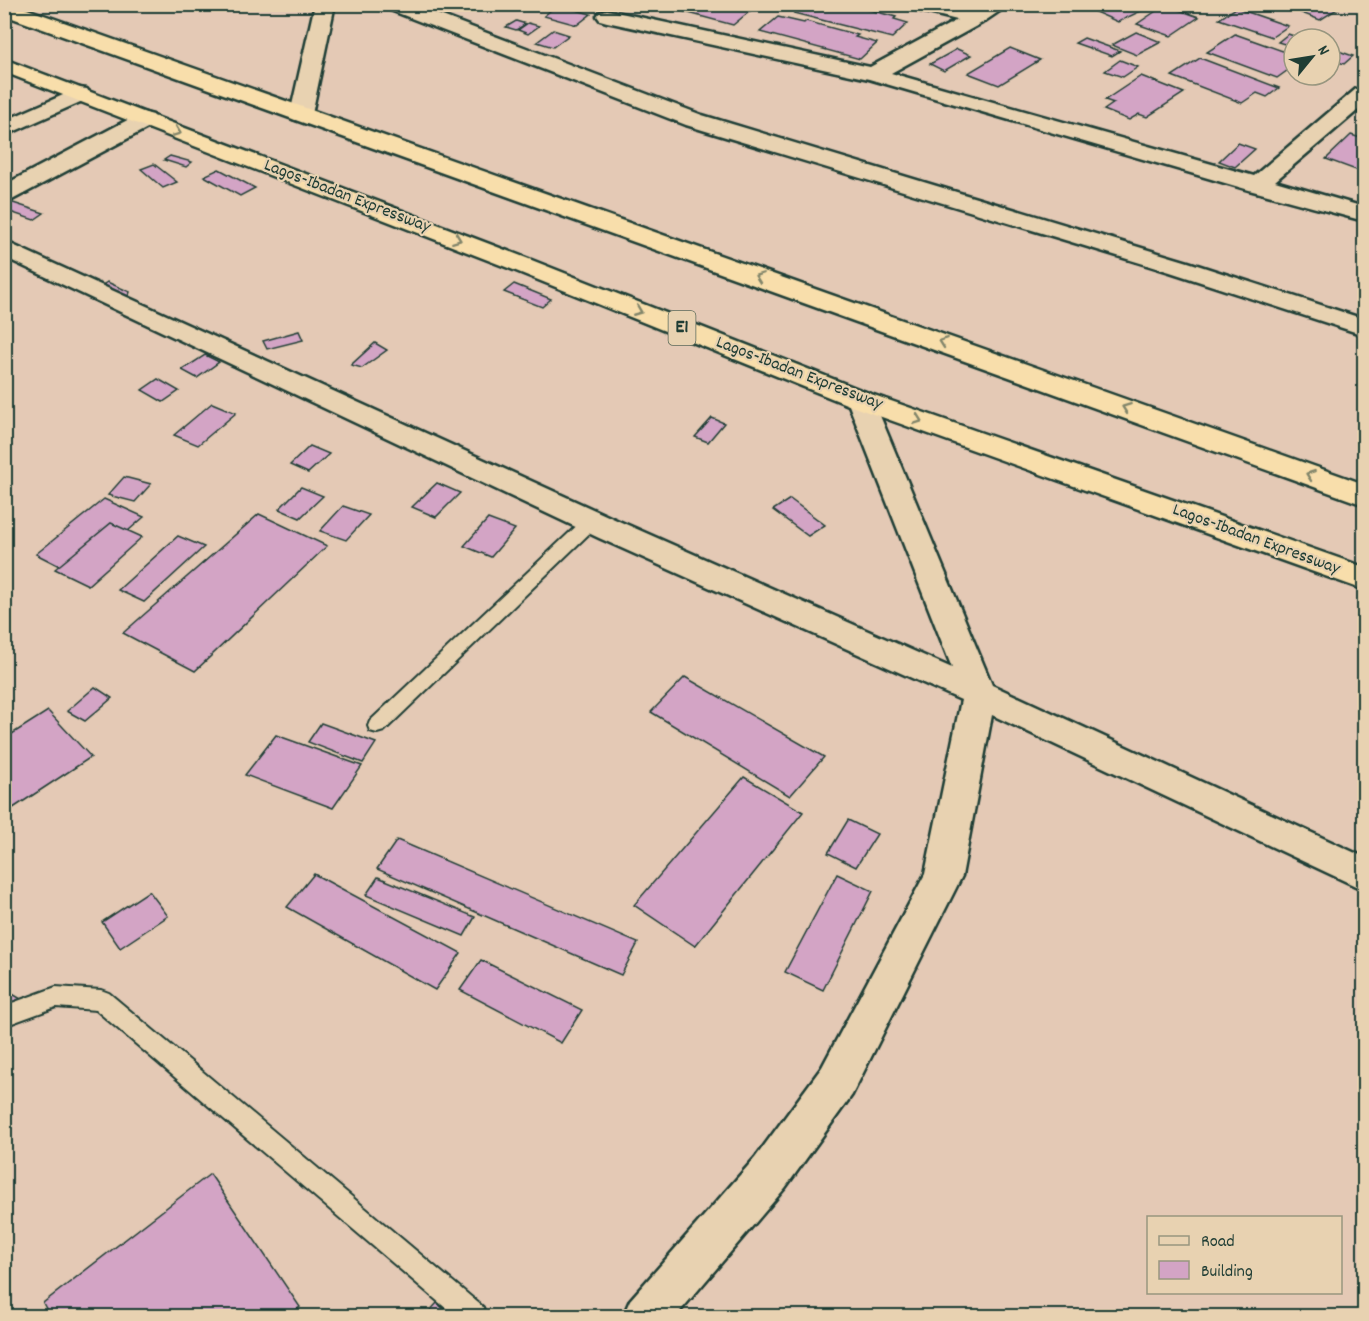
<svg xmlns="http://www.w3.org/2000/svg" width="1369" height="1321" font-family="Dekko,sans-serif">
<style>
.building{fill:#d3a4c5;stroke:#1f3d34;stroke-width:1.5}
.lines{fill:none;stroke-linecap:round;stroke-linejoin:round}
.service-casing{stroke:#1f3d34;stroke-width:4}
.minor-casing{stroke:#1f3d34;stroke-width:5}
.motorway-casing{stroke:#1f3d34;stroke-width:5}
.service{fill:#e8d2b1;fill-rule:evenodd}
.minor{fill:#e8d2b1;fill-rule:evenodd}
.motorway{fill:#f8deab;fill-rule:evenodd}
.oneway{stroke:#81856a}
.labels{text-anchor:middle;dominant-baseline:central;stroke-width:4.5;stroke-linejoin:round;paint-order:stroke}
.far-street-label{font-size:18px;fill:#1f3d34;stroke:#e8d2b1}
.shield{fill:#e8d2b1;stroke:#5b6a5a;stroke-width:1.5}
.shield-label{font-size:20px;font-weight:bold;fill:#1f3d34}
</style>
<rect width="100%" height="100%" fill="#e4c9b5"/>
<filter id="ink" filterUnits="userSpaceOnUse"><feTurbulence type="fractalNoise" baseFrequency=".0167" numOctaves="2"/><feDisplacementMap in="SourceGraphic" scale="12" xChannelSelector="R" yChannelSelector="G"/><feConvolveMatrix kernelMatrix="1 2 1 2 8 2 1 2 1" color-interpolation-filters="sRGB"/></filter>
<g filter="url(#ink)">
<g class="building">
<polygon points="655,4 731,4 750,11 733,25"/>
<polygon points="803,4 847,4 896,17 894,19 908,23 892,38 794,13"/>
<polygon points="1077,4 1146,4 1151,6 1118,22"/>
<polygon points="1278,4 1345,4 1320,20"/>
<polygon points="557,5 591,14 577,25 544,16"/>
<polygon points="1165,5 1199,17 1171,36 1137,24"/>
<polygon points="1236,8 1288,26 1272,37 1219,19"/>
<polygon points="778,17 804,23 806,21 858,35 855,37 877,43 860,59 760,32"/>
<polygon points="516,21 526,24 516,30 506,27"/>
<polygon points="528,23 539,26 528,34 518,30"/>
<polygon points="553,30 569,35 553,47 537,42"/>
<polygon points="1136,32 1161,42 1137,55 1112,45"/>
<polygon points="1235,34 1294,55 1294,69 1291,68 1277,78 1207,52"/>
<polygon points="1288,34 1302,39 1294,39 1294,47 1278,42"/>
<polygon points="1084,38 1120,51 1112,56 1075,43"/>
<polygon points="1010,48 1040,60 999,85 968,73"/>
<polygon points="1330,48 1353,56 1344,64 1330,59"/>
<polygon points="957,49 971,55 944,71 930,64"/>
<polygon points="1200,58 1279,88 1267,97 1257,93 1242,103 1172,76"/>
<polygon points="1120,60 1138,67 1123,77 1105,71"/>
<polygon points="1141,76 1184,93 1147,117 1139,114 1129,120 1104,110 1114,103 1105,100"/>
<polygon points="1351,135 1364,139 1364,173 1326,159"/>
<polygon points="1238,143 1255,149 1235,167 1219,161"/>
<polygon points="170,156 192,162 186,167 164,160"/>
<polygon points="154,164 177,182 163,188 141,169"/>
<polygon points="219,169 255,188 240,196 204,176"/>
<polygon points="4,200 44,213 34,220 4,210"/>
<polygon points="107,282 130,292 128,298 101,286"/>
<polygon points="514,284 551,299 542,307 504,292"/>
<polygon points="299,331 303,340 267,349 263,341"/>
<polygon points="375,343 387,350 362,368 351,365"/>
<polygon points="205,355 219,362 197,378 182,370"/>
<polygon points="158,379 179,391 163,402 142,390"/>
<polygon points="212,403 236,413 198,445 174,435"/>
<polygon points="712,418 724,423 708,442 695,437"/>
<polygon points="310,446 329,454 308,473 290,465"/>
<polygon points="124,477 151,484 135,502 108,495"/>
<polygon points="437,483 460,493 436,517 412,507"/>
<polygon points="301,487 323,496 300,518 279,509"/>
<polygon points="104,499 144,517 77,575 36,554"/>
<polygon points="790,499 825,525 808,536 773,510"/>
<polygon points="343,506 369,515 346,540 320,531"/>
<polygon points="259,514 327,546 195,671 123,633"/>
<polygon points="488,519 515,529 491,557 464,546"/>
<polygon points="111,523 142,537 88,585 55,569"/>
<polygon points="178,536 204,547 144,602 118,590"/>
<polygon points="685,677 824,757 790,796 651,712"/>
<polygon points="95,687 112,698 85,721 67,711"/>
<polygon points="48,711 91,757 4,814 4,739"/>
<polygon points="321,723 376,743 363,763 308,742"/>
<polygon points="276,735 362,766 333,808 245,775"/>
<polygon points="744,777 803,812 695,946 634,905"/>
<polygon points="848,820 877,834 856,867 828,853"/>
<polygon points="397,840 638,943 621,975 377,869"/>
<polygon points="314,874 461,953 435,990 287,907"/>
<polygon points="837,874 873,891 823,990 785,972"/>
<polygon points="378,877 475,917 464,936 366,895"/>
<polygon points="149,891 168,916 120,948 102,922"/>
<polygon points="481,960 582,1010 561,1043 460,990"/>
<polygon points="4,989 21,999 4,1008"/>
<polygon points="210,1174 300,1307 289,1316 50,1316 43,1303"/>
<polygon points="437,1303 451,1316 425,1316"/>
</g>
<g class="lines">
<g class="service-casing">
<g id="service">
<polygon points="591,516 597,518 599,522 597,526 384,731 377,733 370,731 368,726 370,721 585,518"/>
<polygon points="56,987 101,990 109,993 483,1307 486,1316 455,1316 96,1010 56,1007 4,1026 4,1006"/>
</g>
</g>
<g class="minor-casing">
<g id="minor">
<polygon points="315,4 335,4 312,114 309,119 301,121 293,119 290,114"/>
<polygon points="383,4 411,4 702,115 1188,262 1364,319 1364,335 1170,272 686,125 385,8"/>
<polygon points="907,4 941,4 971,12 986,4 1010,4 982,23 891,73 1254,176 1356,89 1364,88 1364,105 1275,181 1364,207 1364,221 1249,190 869,79 607,22 600,20 597,16 600,12 607,10 870,67 957,20 909,8"/>
<polygon points="79,88 87,89 90,94 87,99 4,136 4,121"/>
<polygon points="145,113 153,115 156,120 153,125 12,200 4,202 4,185 137,115"/>
<polygon points="4,241 621,522 952,668 847,400 851,394 861,391 871,394 992,685 1364,857 1364,890 992,715 962,876 852,1095 785,1188 676,1316 623,1316 630,1300 755,1158 822,1067 925,874 961,700 599,538 4,257"/>
</g>
</g>
<g class="motorway-casing">
<g id="motorway">
<polygon points="4,4 13,4 1364,484 1364,505 4,15"/>
<polygon points="4,59 529,259 871,394 1364,567 1364,590 851,406 511,269 4,72"/>
</g>
</g>
<use href="#service" class="service"/>
<use href="#minor" class="minor"/>
<use href="#motorway" class="motorway"/>
</g>
<defs><path id="oneway-chevron" d="M-2-3.5L2.5 0L-2 3.5" fill="none" stroke-width="1.6" stroke-linecap="round" stroke-linejoin="round" transform="scale(1.5)"/></defs>
<g class="oneway">
<use href="#oneway-chevron" transform="translate(177 132) rotate(21)"/>
<use href="#oneway-chevron" transform="translate(457 239) rotate(21)"/>
<use href="#oneway-chevron" transform="translate(759 277) rotate(-160)"/>
<use href="#oneway-chevron" transform="translate(638 311) rotate(22)"/>
<use href="#oneway-chevron" transform="translate(943 342) rotate(-160)"/>
<use href="#oneway-chevron" transform="translate(1126 408) rotate(-160)"/>
<use href="#oneway-chevron" transform="translate(918 420) rotate(20)"/>
<use href="#oneway-chevron" transform="translate(1310 475) rotate(-160)"/>
</g>
</g>
<g class="labels">
<g class="far-street-label">
<text transform="translate(347 197) rotate(21)">Lagos-Ibadan Expressway</text>
<text transform="translate(799 374) rotate(21)">Lagos-Ibadan Expressway</text>
<text transform="translate(1256 540) rotate(20)">Lagos-Ibadan Expressway</text>
</g>
<rect class="shield" x="668.5" y="311" width="27" height="34" rx="4.5"/>
<g class="shield-label">
<text x="682" y="328">E1</text>
</g>
</g>
<rect width="1369" height="1321" fill="none" stroke="#e8d2b1" stroke-width="24"/>
<rect x="12" y="12" width="1345" height="1297" fill="none" stroke="#1f3d34" stroke-width="2" filter="url(#ink)"/>
<rect x="1147" y="1216" width="195" height="78" fill="#e8d2b1" stroke="#98967f" stroke-width="1.5"/>
<rect x="1159" y="1236" width="30" height="9" fill="#e8d2b1" stroke="#98967f" stroke-width="1.5"/>
<text x="1201" y="1246" font-size="18" fill="#1f3d34">Road</text>
<rect x="1159" y="1261" width="30" height="18" fill="#d3a4c5" stroke="#98967f" stroke-width="1.5"/>
<text x="1201" y="1276" font-size="18" fill="#1f3d34">Building</text>
<g transform="translate(1312 57) rotate(60)"><circle r="28" fill="#e8d2b1" stroke="#98967f" stroke-width="1.5"/>
<path d="M0-4.5L10 22L0 15L-10 22Z" fill="#1f3d34"/>
<text y="-9" font-size="16" font-weight="bold" text-anchor="middle" fill="#1f3d34">N</text>
</g>
</svg>
